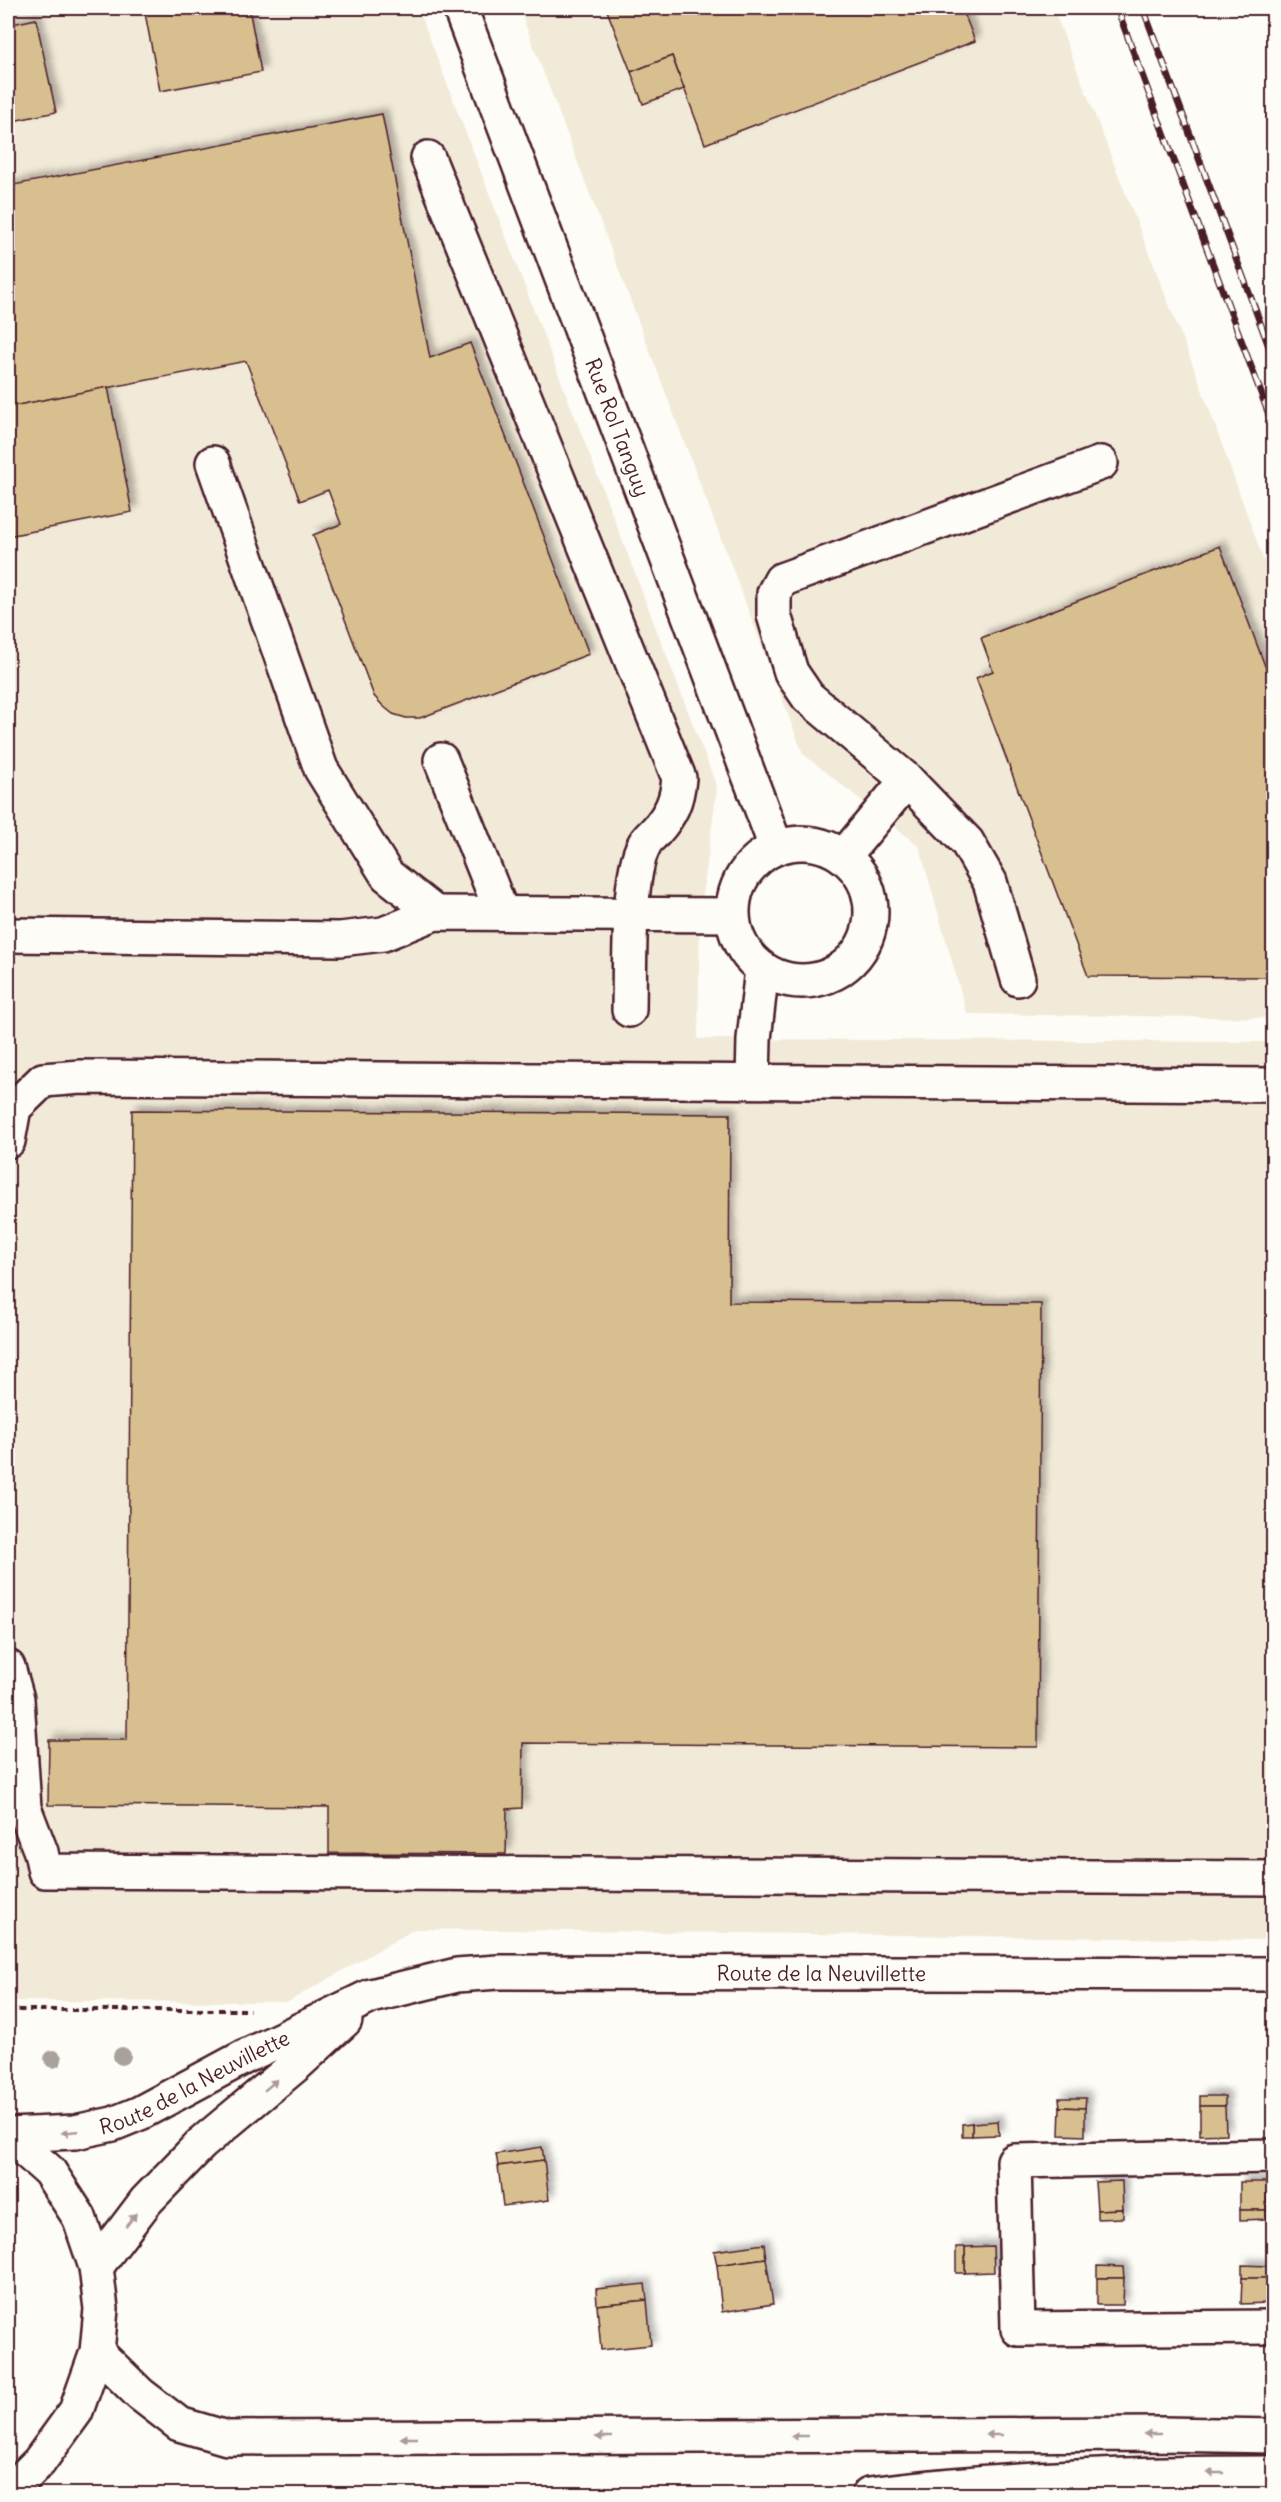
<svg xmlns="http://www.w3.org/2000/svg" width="1281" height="2502" font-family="Delius,sans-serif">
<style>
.built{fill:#f2ead8}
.building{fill:#d8bf8f;stroke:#4a1f2b;stroke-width:1.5;filter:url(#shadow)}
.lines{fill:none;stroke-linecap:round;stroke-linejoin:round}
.minor-casing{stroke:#4a1f2b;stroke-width:38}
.major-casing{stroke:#4a1f2b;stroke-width:38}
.highway-casing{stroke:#4a1f2b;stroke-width:38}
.path{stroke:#4a1f2b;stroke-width:4;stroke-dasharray:6 4.5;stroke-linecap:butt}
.minor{stroke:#fdfcf7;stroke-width:33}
.major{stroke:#fdfcf7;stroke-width:33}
.highway{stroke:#fdfcf7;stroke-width:33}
.rail-casing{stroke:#4a1f2b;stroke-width:7}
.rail{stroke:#fdfcf7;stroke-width:4.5;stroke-dasharray:14;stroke-linecap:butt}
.tree{fill:#a9a29b}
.oneway{fill:#ac999b}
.labels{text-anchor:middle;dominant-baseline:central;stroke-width:6;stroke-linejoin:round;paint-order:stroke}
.street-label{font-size:21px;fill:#4a1f2b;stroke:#fdfcf7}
</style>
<defs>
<filter id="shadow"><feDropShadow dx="5.5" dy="-5.5" stdDeviation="3" flood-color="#0004"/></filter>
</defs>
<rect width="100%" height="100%" fill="#fdfcf7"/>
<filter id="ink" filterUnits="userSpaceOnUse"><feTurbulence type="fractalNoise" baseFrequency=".0167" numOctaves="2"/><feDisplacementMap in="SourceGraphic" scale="12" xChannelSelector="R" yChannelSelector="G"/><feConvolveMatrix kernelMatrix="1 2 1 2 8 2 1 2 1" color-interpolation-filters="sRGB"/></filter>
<g filter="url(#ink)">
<g class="built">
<polygon points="8,8 418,8 717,787 700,918 698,1039 1273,1042 1273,1940 415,1929 288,2002 8,2001"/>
<polygon points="519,8 1053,8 1199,381 1273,586 1273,1018 967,1014 919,846 803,754"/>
</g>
<g class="building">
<polygon points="144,8 249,8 261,72 160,91"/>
<polygon points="606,8 962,8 975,41 705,144 672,56 631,72"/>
<polygon points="36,19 56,112 8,122 8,25"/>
<polygon points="672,56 684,89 643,104 631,72"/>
<polygon points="382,114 430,358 470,343 589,654 420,718 406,718 393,714 383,706 374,696 313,535 341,524 328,490 300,501 246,361 8,407 8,186"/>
<polygon points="108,387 132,512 8,536 8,407"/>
<polygon points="1220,546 1274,690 1274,977 1088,976 976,678 993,671 981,638"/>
<polygon points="132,1110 730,1114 729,1302 1041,1304 1038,1747 523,1743 522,1808 507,1809 506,1854 329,1853 329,1807 48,1805 49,1740 127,1740"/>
<rect x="1200" y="2096" width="25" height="10"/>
<polygon points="1059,2098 1086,2098 1085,2108 1060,2107"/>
<polygon points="1200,2106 1225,2106 1226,2134 1200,2135"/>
<polygon points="1060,2107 1085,2108 1085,2136 1059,2135"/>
<polygon points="998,2121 999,2135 972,2136 972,2123"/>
<polygon points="972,2123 972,2136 962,2136 962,2124"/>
<polygon points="542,2147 544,2160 498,2166 496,2154"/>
<polygon points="544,2160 549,2200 503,2206 498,2166"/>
<polygon points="1122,2181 1123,2209 1097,2210 1095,2182"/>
<rect x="1240" y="2182" width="27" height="28"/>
<polygon points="1123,2209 1123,2218 1097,2219 1097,2210"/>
<polygon points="1240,2210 1267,2210 1267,2219 1240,2220"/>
<polygon points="764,2244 766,2258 717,2265 714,2251"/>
<polygon points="993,2246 994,2272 965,2273 965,2247"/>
<rect x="956" y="2247" width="9" height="26"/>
<polygon points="766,2258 773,2304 722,2312 717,2265"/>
<polygon points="1242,2265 1268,2266 1268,2278 1242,2278"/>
<polygon points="1097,2266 1123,2267 1124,2278 1097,2278"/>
<polygon points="1097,2278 1124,2278 1123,2305 1097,2305"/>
<polygon points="1242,2278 1268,2278 1268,2303 1241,2304"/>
<polygon points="645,2284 647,2300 597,2305 596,2289"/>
<polygon points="647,2300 651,2345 601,2350 597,2305"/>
</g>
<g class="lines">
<g class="minor-casing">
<g id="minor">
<path id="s1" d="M 460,8 L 776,847"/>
<path d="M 428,158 L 679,778 C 677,801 671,814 656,831 C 652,835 646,840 644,845 C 627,876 630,972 629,1010"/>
<polyline points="213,463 321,769 387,875 435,913"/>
<polyline points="441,760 502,913"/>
<polyline points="907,780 808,697 791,672 774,615 774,593 781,580 1101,463"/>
<circle cx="802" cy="912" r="69"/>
<polyline points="844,856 907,780 967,842 990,882 1018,979"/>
<polyline points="8,935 340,939 383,934 435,913 732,915"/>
<polyline points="753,1080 754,1039 762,969"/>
<polyline points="8,1141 14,1108 43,1080 81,1077 1274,1085"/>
<polyline points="8,1667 17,1699 24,1808 41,1852 45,1871 1274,1878"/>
<path id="s2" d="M 9,2135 L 75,2132 L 113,2124 L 140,2113 L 248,2055 L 371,1996 L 457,1975 L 498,1972 L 1274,1974"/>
<polyline points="1274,2156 1014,2161 1018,2329 1274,2327"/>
<polyline points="96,2267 146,2201 201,2144 297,2064 345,2020"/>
</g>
</g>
<g class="major-casing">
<polyline id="major" points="8,2135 49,2171 79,2217 96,2267 101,2309 97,2352 76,2411 39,2462 21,2480 8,2488"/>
</g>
<g class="highway-casing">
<g id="highway">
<polyline points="97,2352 140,2394 179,2424 227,2438 1162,2434 1274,2436"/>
<path d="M 869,2494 C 1003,2477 1138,2473 1274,2473"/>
</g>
</g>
<g class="path">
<polyline points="1265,8 1274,29"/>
<polyline points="8,2010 250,2010"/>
</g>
<use href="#minor" class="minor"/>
<use href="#major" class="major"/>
<use href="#highway" class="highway"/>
<g class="rail-casing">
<g id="rail">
<polyline points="1117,8 1274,428"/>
<polyline points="1143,8 1274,360"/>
</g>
</g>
<use href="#rail" class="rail"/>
</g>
<g class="tree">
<circle cx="122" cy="2056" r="9"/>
<circle cx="53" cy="2059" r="9"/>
</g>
<defs><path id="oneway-solid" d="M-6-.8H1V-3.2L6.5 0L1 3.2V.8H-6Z" transform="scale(1.5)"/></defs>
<g class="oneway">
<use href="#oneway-solid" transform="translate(271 2085) rotate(-40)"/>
<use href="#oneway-solid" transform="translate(70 2132) rotate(174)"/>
<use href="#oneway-solid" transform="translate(131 2220) rotate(-53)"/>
<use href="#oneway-solid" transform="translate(1152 2434) rotate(180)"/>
<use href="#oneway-solid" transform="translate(994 2435) rotate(180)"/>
<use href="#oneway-solid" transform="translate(799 2436) rotate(180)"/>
<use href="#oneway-solid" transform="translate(604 2437) rotate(180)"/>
<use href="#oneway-solid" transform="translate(409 2438) rotate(180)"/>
<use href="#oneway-solid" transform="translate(1215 2473) rotate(-180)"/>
</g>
</g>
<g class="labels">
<g class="street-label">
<text stroke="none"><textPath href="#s1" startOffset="448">Rue Rol Tanguy</textPath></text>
<text stroke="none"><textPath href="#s2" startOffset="846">Route de la Neuvillette</textPath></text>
<text stroke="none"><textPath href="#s2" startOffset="196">Route de la Neuvillette</textPath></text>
</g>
</g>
<rect width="1281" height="2502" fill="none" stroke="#fdfcf7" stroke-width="30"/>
<rect x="15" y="15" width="1251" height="2472" fill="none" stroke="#4a1f2b" stroke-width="2" filter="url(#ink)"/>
</svg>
